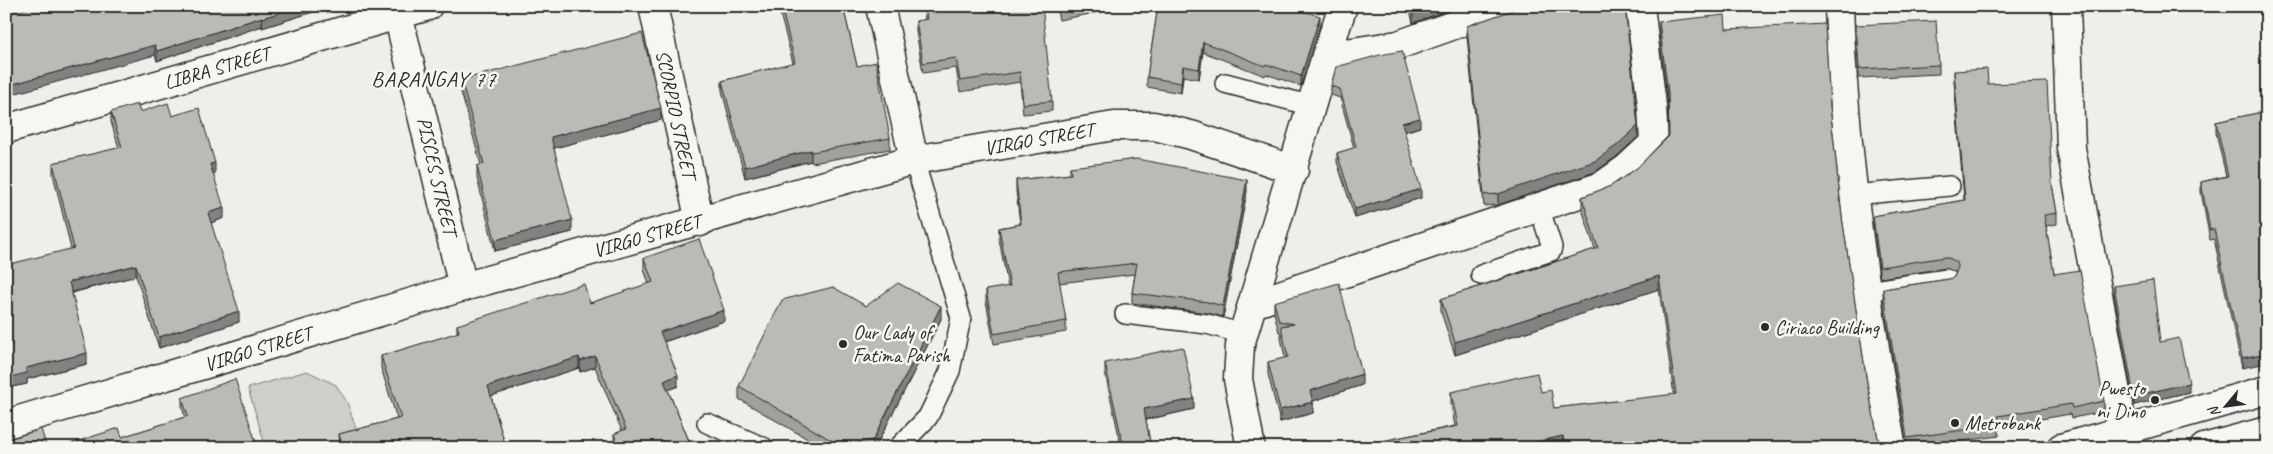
<svg xmlns="http://www.w3.org/2000/svg" width="2273" height="454" font-family="Caveat,sans-serif">
<style>
.green{fill:#cececa;stroke:#7c7c7a}
.lines{fill:none;stroke-linecap:round;stroke-linejoin:round}
.lane-casing{stroke:#2b2b2b;stroke-width:22}
.street-casing{stroke:#2b2b2b;stroke-width:31}
.primary-casing{stroke:#2b2b2b;stroke-width:31}
.lane{stroke:#f6f6f2;stroke-width:19}
.street{stroke:#f6f6f2;stroke-width:28}
.primary{stroke:#f6f6f2;stroke-width:28}
.wall{fill:#a0a09d;stroke:#2b2b2b}
.shaded-wall{fill:#828280;stroke:#2b2b2b}
.building{fill:#babab7;stroke:#2b2b2b}
.poi-dot{fill:#2b2b2b;stroke:#f6f6f2;stroke-width:2}
.labels{text-anchor:middle;dominant-baseline:central;stroke-width:5;stroke-linejoin:round;paint-order:stroke}
.street-label{font-size:20px;fill:#2b2b2b;stroke:#f6f6f2}
.poi-label{font-size:20px;fill:#2b2b2b;stroke:#f6f6f2;text-anchor:start}
.quarter-label{font-size:22px;letter-spacing:1px;fill:#2b2b2b;stroke:#f6f6f2}
</style>
<rect width="100%" height="100%" fill="#eeeeea"/>
<filter id="ink" filterUnits="userSpaceOnUse"><feTurbulence type="fractalNoise" baseFrequency=".02" numOctaves="2"/><feDisplacementMap in="SourceGraphic" scale="10" xChannelSelector="R" yChannelSelector="G"/><feConvolveMatrix kernelMatrix="1 2 1 2 8 2 1 2 1" color-interpolation-filters="sRGB"/></filter>
<g filter="url(#ink)">
<polygon class="green" points="307,371 336,385 347,402 356,429 335,444 335,448 266,448 248,388"/>
<g class="lines">
<g class="lane-casing">
<g id="lane">
<polyline points="1225,83 1312,106"/>
<polyline points="1854,195 1950,186"/>
<polyline points="1481,275 1551,251 1552,247 1539,207"/>
<polyline points="1867,291 1947,279"/>
<polyline points="1125,314 1207,324 1243,334"/>
<polyline points="707,423 765,448"/>
<polyline points="898,448 928,417 950,371 961,318 914,160"/>
</g>
</g>
<g class="street-casing">
<g id="street">
<polyline points="396,6 463,287"/>
<polyline points="653,6 700,222"/>
<polyline points="880,6 914,160"/>
<path d="M 1839,6 C 1844,154 1866,302 1892,448"/>
<polyline points="2066,6 2071,148 2123,430"/>
<polyline points="1326,56 1398,45 1507,6"/>
<polyline points="6,129 428,6"/>
<polyline points="1253,304 1602,186 1626,169 1654,143 1652,106 1640,6"/>
<polyline points="6,424 463,287 914,160 1114,126 1154,126 1191,135 1294,170"/>
<polyline points="1251,448 1238,379 1240,345 1326,56 1343,6"/>
</g>
</g>
<g class="primary-casing">
<g id="primary">
<polyline points="2061,448 2267,390"/>
<polyline points="2204,448 2267,431"/>
</g>
</g>
<use href="#lane" class="lane"/>
<use href="#street" class="street"/>
<use href="#primary" class="primary"/>
</g>
<g class="wall">
<polygon points="332,6 262,28 262,26 157,61 155,55 6,14"/>
<polygon points="778,6 843,6 857,66 890,138 890,149 812,163 811,161 745,178 722,91 722,81 793,63"/>
<polygon points="923,6 983,6 984,12 1052,101 1052,111 1023,114 1020,82 960,92 956,68 923,73 916,31 916,21 925,20"/>
<polygon points="1056,6 1130,6 1059,20"/>
<polygon points="1158,6 1320,26 1301,86 1266,74 1265,76 1203,52 1199,79 1183,76 1181,93 1147,87 1147,77"/>
<polygon points="1409,6 1459,6 1413,23"/>
<polygon points="1513,10 1638,137 1616,157 1595,172 1498,205 1484,206 1467,37 1467,26"/>
<polygon points="1659,22 1726,29 1830,106 1842,217 1867,383 1880,448 1382,448 1382,441 1455,426 1451,405 1451,392 1541,392 1554,408 1674,395 1659,289 1455,355 1441,312 1441,299 1595,249 1582,209 1582,197 1611,186 1637,168 1668,136 1668,105 1659,35"/>
<polygon points="1856,25 1939,65 1939,74 1859,78"/>
<polygon points="1336,67 1420,127 1404,132 1421,198 1355,218 1337,162 1337,153 1354,148 1340,98 1331,95 1331,86"/>
<polygon points="1954,71 1988,84 2052,184 2057,213 2057,224 2046,226 2054,274 2104,401 2104,412 2072,418 2071,414 1999,426 1999,436 1913,448 1907,448 1883,300 1883,289 1949,279 1954,277 1956,273 1955,272 1946,268 1880,278 1873,227 1873,216 1964,200 1954,82"/>
<polygon points="461,80 661,120 554,148 572,232 495,251 477,178 477,166 481,165 461,92"/>
<polygon points="2267,111 2242,368 2214,239 2210,240 2201,192 2201,182 2226,176 2216,133 2216,122"/>
<polygon points="111,112 140,112 172,116 215,174 213,174 224,218 211,223 239,322 159,348 136,276 72,293 87,364 27,379 27,384 6,388 71,249 53,174 53,163 119,148 111,122"/>
<polygon points="1070,167 1247,191 1223,317 1208,313 1132,303 1132,293 1135,274 1059,283 1066,321 1066,332 994,344 986,301 986,290 1008,287 999,239 999,228 1020,224 1016,191 1016,180 1070,174"/>
<polygon points="644,258 724,321 664,342 678,386 668,390 692,448 614,448 614,434 622,431 595,367 580,372 579,368 491,396 506,448 340,448 339,434 397,419 381,368 381,356 457,333 457,325 590,303 649,284 644,269"/>
<polygon points="2114,286 2160,342 2189,392 2134,405 2114,295"/>
<polygon points="1274,302 1362,385 1313,401 1313,413 1280,422 1268,374 1268,362 1285,358 1281,338 1281,333 1279,332 1274,313"/>
<polygon points="866,306 941,319 875,448 823,448 739,399 739,386"/>
<polygon points="1105,363 1194,409 1146,420 1151,448 1121,445 1105,373"/>
<polygon points="182,398 258,448 122,437 185,417 182,407"/>
</g>
<g class="shaded-wall">
<polygon points="301,6 332,6 262,28 262,18"/>
<polygon points="1429,6 1459,6 1413,23 1413,12"/>
<polygon points="1320,16 1320,26 1301,86 1301,76"/>
<polygon points="262,17 262,26 157,61 157,51"/>
<polygon points="1203,42 1203,52 1199,79 1199,69"/>
<polygon points="155,45 155,55 6,96 6,86"/>
<polygon points="1183,66 1183,76 1181,93 1181,83"/>
<polygon points="661,108 661,120 551,149 551,137"/>
<polygon points="1420,118 1420,127 1402,132 1402,123"/>
<polygon points="1638,126 1638,137 1616,157 1595,172 1498,205 1498,194"/>
<polygon points="811,150 811,161 745,178 745,167"/>
<polygon points="215,163 215,174 210,175 210,164"/>
<polygon points="1247,180 1247,191 1223,317 1223,306"/>
<polygon points="1421,189 1421,198 1355,218 1355,209"/>
<polygon points="224,208 224,218 208,224 208,213"/>
<polygon points="572,220 572,232 495,251 495,240"/>
<polygon points="136,265 136,276 69,293 69,282"/>
<polygon points="1659,276 1659,289 1455,355 1455,342"/>
<polygon points="941,306 941,319 875,448 873,448 873,440"/>
<polygon points="724,310 724,321 660,343 660,332"/>
<polygon points="239,311 239,322 159,348 159,337"/>
<polygon points="87,353 87,364 27,379 27,384 6,388 6,378 26,368"/>
<polygon points="2267,353 2267,363 2242,368 2242,358"/>
<polygon points="595,356 595,367 580,372 580,361"/>
<polygon points="579,357 579,368 488,397 488,386"/>
<polygon points="1362,374 1362,385 1310,402 1310,391"/>
<polygon points="678,375 678,386 664,392 664,381"/>
<polygon points="2189,383 2189,392 2134,405 2134,396"/>
<polygon points="1194,399 1194,409 1144,420 1144,409"/>
<polygon points="1313,402 1313,413 1280,422 1280,410"/>
<polygon points="1563,436 1563,448 1509,448"/>
</g>
<g class="building">
<polygon points="36,6 301,6 262,18 262,17 157,51 155,45 6,86 6,14"/>
<polygon points="781,6 843,6 857,66 876,62 890,138 812,152 811,150 745,167 722,81 795,62"/>
<polygon points="925,6 983,6 984,12 1032,6 1042,6 1052,101 1023,104 1020,72 960,81 956,58 923,63 916,21 927,19"/>
<polygon points="1058,6 1079,6 1059,10"/>
<polygon points="1158,6 1287,6 1320,16 1301,76 1266,64 1265,66 1203,42 1199,69 1183,66 1181,83 1147,77"/>
<polygon points="1411,6 1429,6 1413,12"/>
<polygon points="1518,6 1625,6 1638,126 1616,146 1595,161 1498,194 1484,195 1467,26 1513,10"/>
<polygon points="1725,15 1726,29 1825,24 1830,106 1842,217 1867,383 1880,448 1565,448 1563,436 1509,448 1384,448 1382,441 1458,426 1451,392 1537,373 1541,392 1551,390 1554,408 1676,394 1659,276 1455,342 1441,299 1598,248 1582,197 1611,186 1637,168 1669,136 1668,93 1659,22"/>
<polygon points="1936,21 1939,65 1859,69 1856,25"/>
<polygon points="642,33 661,108 551,137 572,220 495,240 477,166 484,164 461,80"/>
<polygon points="1402,51 1420,118 1402,123 1421,189 1355,209 1337,153 1356,147 1340,89 1331,86 1336,67 1380,55"/>
<polygon points="1987,69 1988,84 2047,82 2052,184 2057,213 2044,215 2054,274 2080,270 2104,401 2072,408 2071,404 1998,416 1999,425 1907,438 1883,289 1949,279 1954,277 1958,267 1955,261 1946,257 1880,267 1873,216 1965,200 1954,71"/>
<polygon points="168,103 172,116 199,108 215,163 210,164 224,208 208,213 239,311 159,337 136,265 69,282 87,353 26,368 27,373 6,378 6,265 74,248 53,163 122,147 111,112 137,104 140,112"/>
<polygon points="2267,111 2267,353 2242,358 2214,229 2210,230 2201,182 2228,176 2216,122"/>
<polygon points="1137,159 1247,180 1223,306 1208,302 1132,293 1137,263 1058,272 1066,321 994,334 986,290 1010,286 999,228 1021,224 1016,180 1071,174 1070,167"/>
<polygon points="699,239 724,310 660,332 678,375 664,381 692,448 619,448 614,434 626,429 595,356 580,361 579,357 488,386 506,448 343,448 339,434 401,418 381,356 459,332 457,325 584,284 590,303 653,282 644,258"/>
<polygon points="2153,280 2160,342 2179,338 2189,383 2134,396 2114,286"/>
<polygon points="898,283 941,306 873,440 841,446 739,386 782,300 833,287 866,306"/>
<polygon points="1339,283 1362,374 1310,391 1313,402 1280,410 1268,362 1288,357 1281,326 1294,324 1279,321 1274,302"/>
<polygon points="1183,347 1194,399 1144,409 1151,448 1114,448 1114,446 1123,444 1105,363"/>
<polygon points="235,379 258,448 57,448 119,428 122,437 188,416 182,398"/>
<polygon points="41,429 47,448 6,448 6,440"/>
</g>
</g>
<g class="poi-dot">
<circle cx="1765" cy="327" r="5"/>
<circle cx="843" cy="344" r="5"/>
<circle cx="2155" cy="400" r="5"/>
<circle cx="1955" cy="423" r="5"/>
</g>
<g class="labels">
<g class="street-label">
<text transform="translate(217 68) rotate(-16)">LIBRA STREET</text>
<text transform="translate(676 114) rotate(78)">SCORPIO STREET</text>
<text transform="translate(1039 139) rotate(-10)">VIRGO STREET</text>
<text transform="translate(437 176) rotate(77)">PISCES STREET</text>
<text transform="translate(647 236) rotate(-16)">VIRGO STREET</text>
<text transform="translate(258 349) rotate(-17)">VIRGO STREET</text>
</g>
<g class="poi-label">
<text x="1775" y="327">Ciriaco Building</text>
<text x="853" y="332">Our Lady of<tspan x="853" dy="23">Fatima Parish</tspan></text>
<text x="2145" y="388" text-anchor="end">Pwesto<tspan x="2145" dy="23">ni Dino</tspan></text>
<text x="1965" y="423">Metrobank</text>
</g>
<g class="quarter-label">
<text x="434" y="79">BARANGAY 77</text>
</g>
</g>
<rect width="2273" height="454" fill="none" stroke="#f6f6f2" stroke-width="25"/>
<rect x="12" y="12" width="2248" height="429" fill="none" stroke="#2b2b2b" stroke-width="2" filter="url(#ink)"/>
<g transform="translate(2226 406) rotate(241)" stroke="#f6f6f2" stroke-width="4" paint-order="stroke">
<path d="M0-4L9 19L0 12L-9 19Z" fill="#2b2b2b"/>
<text y="-8" font-size="14" font-weight="bold" text-anchor="middle" fill="#2b2b2b">N</text>
</g>
</svg>
